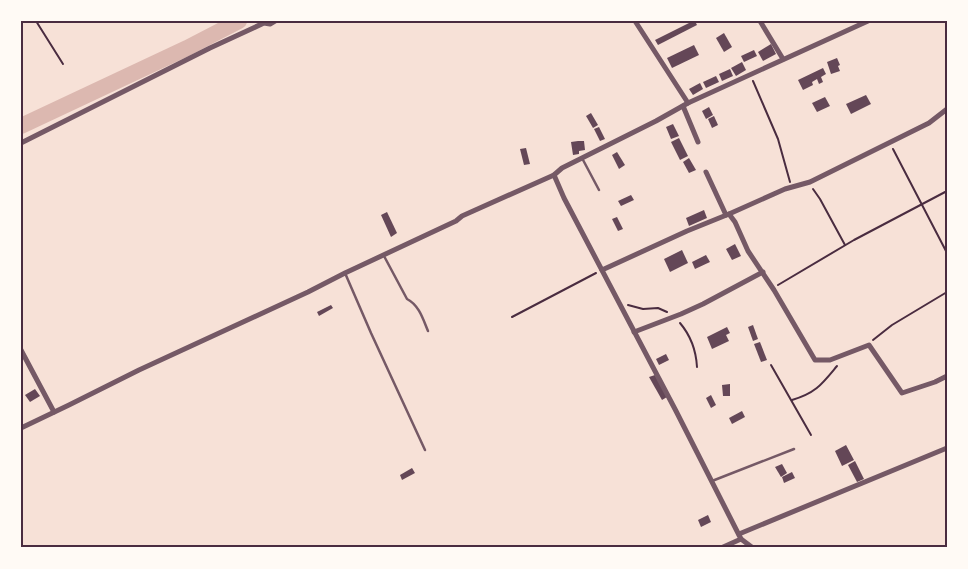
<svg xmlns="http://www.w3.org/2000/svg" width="968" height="569" font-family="'Sofia Sans Condensed',sans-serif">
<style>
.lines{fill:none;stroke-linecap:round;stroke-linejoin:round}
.river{stroke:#dcb8b0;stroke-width:16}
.building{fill:#644757}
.path{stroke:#4a2c40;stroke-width:2}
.service{stroke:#755966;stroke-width:2.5}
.minor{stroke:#755966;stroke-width:5}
.neatline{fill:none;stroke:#4a2c40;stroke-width:2}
</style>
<rect width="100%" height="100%" fill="#f7e1d7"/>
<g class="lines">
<polyline class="river" points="21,126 187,48 239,21"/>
</g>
<g class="building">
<polygon points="693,21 695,21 697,25 658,45 655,40"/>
<polygon points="724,33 732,47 724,52 716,38"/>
<polygon points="771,44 776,54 763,61 758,52"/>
<polygon points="694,45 699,55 672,68 667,58"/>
<polygon points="754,50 757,56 744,62 741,56"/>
<polygon points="837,58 840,65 838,66 840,71 831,74 827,62"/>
<polygon points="742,62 746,70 736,76 731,68"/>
<polygon points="823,68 826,74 821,77 823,82 819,84 817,79 812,82 813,85 803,90 798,80"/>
<polygon points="730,69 733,76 722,81 719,74"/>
<polygon points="716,76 719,82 706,88 703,82"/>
<polygon points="700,83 703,89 693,95 689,89"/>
<polygon points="866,95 871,104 851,114 846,104"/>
<polygon points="825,97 830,106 817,112 812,103"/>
<polygon points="709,107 713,115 706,119 702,111"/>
<polygon points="591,113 598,125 593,128 586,116"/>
<polygon points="714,116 718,125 712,128 708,119"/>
<polygon points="673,124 679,136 671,139 666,127"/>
<polygon points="599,127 605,139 600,141 594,129"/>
<polygon points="679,138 688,156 680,160 671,142"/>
<polygon points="578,141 584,141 585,150 579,151 579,154 573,155 571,142"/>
<polygon points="526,148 530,164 524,165 520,149"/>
<polygon points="617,152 625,165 619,169 612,155"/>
<polygon points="689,158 696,170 689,173 683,162"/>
<polygon points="631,195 634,200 621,206 618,201"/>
<polygon points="704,210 707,218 689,226 686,218"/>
<polygon points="387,212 397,233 391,237 381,215"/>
<polygon points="617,217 623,229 618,231 612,219"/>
<polygon points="735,244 741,256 732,260 726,249"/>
<polygon points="682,250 688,263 670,272 664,259"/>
<polygon points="706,255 710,262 695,269 692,262"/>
<polygon points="331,305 333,308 319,316 317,312"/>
<polygon points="753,325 758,339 753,341 748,327"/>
<polygon points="727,327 730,333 726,335 729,341 712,349 707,337"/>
<polygon points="760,342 767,360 761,362 754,344"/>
<polygon points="666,354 669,360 659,365 656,359"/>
<polygon points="655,375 667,397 662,400 649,377"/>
<polygon points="730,384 730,396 723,396 722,385"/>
<polygon points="35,389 40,396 30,402 25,395"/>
<polygon points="711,395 716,405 711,408 706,398"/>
<polygon points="742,411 745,417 732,424 729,418"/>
<polygon points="846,445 854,460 842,466 835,451"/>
<polygon points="855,461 864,479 857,482 848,465"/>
<polygon points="782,464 787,473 781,477 775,467"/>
<polygon points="412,468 415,473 402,480 400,475"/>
<polygon points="792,472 795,478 784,483 782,477"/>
<polygon points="708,515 711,522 701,527 698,520"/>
</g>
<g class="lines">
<g class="path">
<polyline points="36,21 63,64"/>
<polyline points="753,81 778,139 790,182"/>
<polyline points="893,149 947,253"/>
<polyline points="813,189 820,199 845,245"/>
<polyline points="778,285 854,240 947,191"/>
<polyline points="628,305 643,309 658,308 667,312"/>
<polyline points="512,317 596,273"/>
<path d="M 680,323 C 691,336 696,349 697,367"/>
<polyline points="873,340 892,325 947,292"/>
<polyline points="771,365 811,435"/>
<path d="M 792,400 C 816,393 822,384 837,366"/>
</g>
<g class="service">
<polyline points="582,158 599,190"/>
<path d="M 384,256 L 407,299 C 419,305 423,319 428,331"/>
<polyline points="345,273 371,333 425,450"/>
<polyline points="712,481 794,449"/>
</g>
<g class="minor">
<polyline points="635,21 688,103"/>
<polyline points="760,21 783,59"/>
<polyline points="683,106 698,142"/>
<polyline points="21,143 210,48 264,23 270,24 275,21"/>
<polyline points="706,172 726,215"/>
<polyline points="554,175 564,198 676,411 741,539 721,548"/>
<polyline points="729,214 785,189 810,182 929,123 947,109"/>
<polyline points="602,270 687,231 729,214 735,222 748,251 774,290 815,360 830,360 869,345 902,393 935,382 947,376"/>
<polyline points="634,332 681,314 703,304 763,272"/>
<polyline points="21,350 54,412"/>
<polyline points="21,428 69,405 139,370 308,292 345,273 456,221 462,216 554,175 562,168 656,121 688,103 868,21"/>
<polyline points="739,534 947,448"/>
<polyline points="741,539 753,548"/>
</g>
</g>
<rect width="968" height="569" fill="none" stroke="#fffaf5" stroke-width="45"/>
<rect x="22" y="22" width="924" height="524" class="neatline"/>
</svg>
